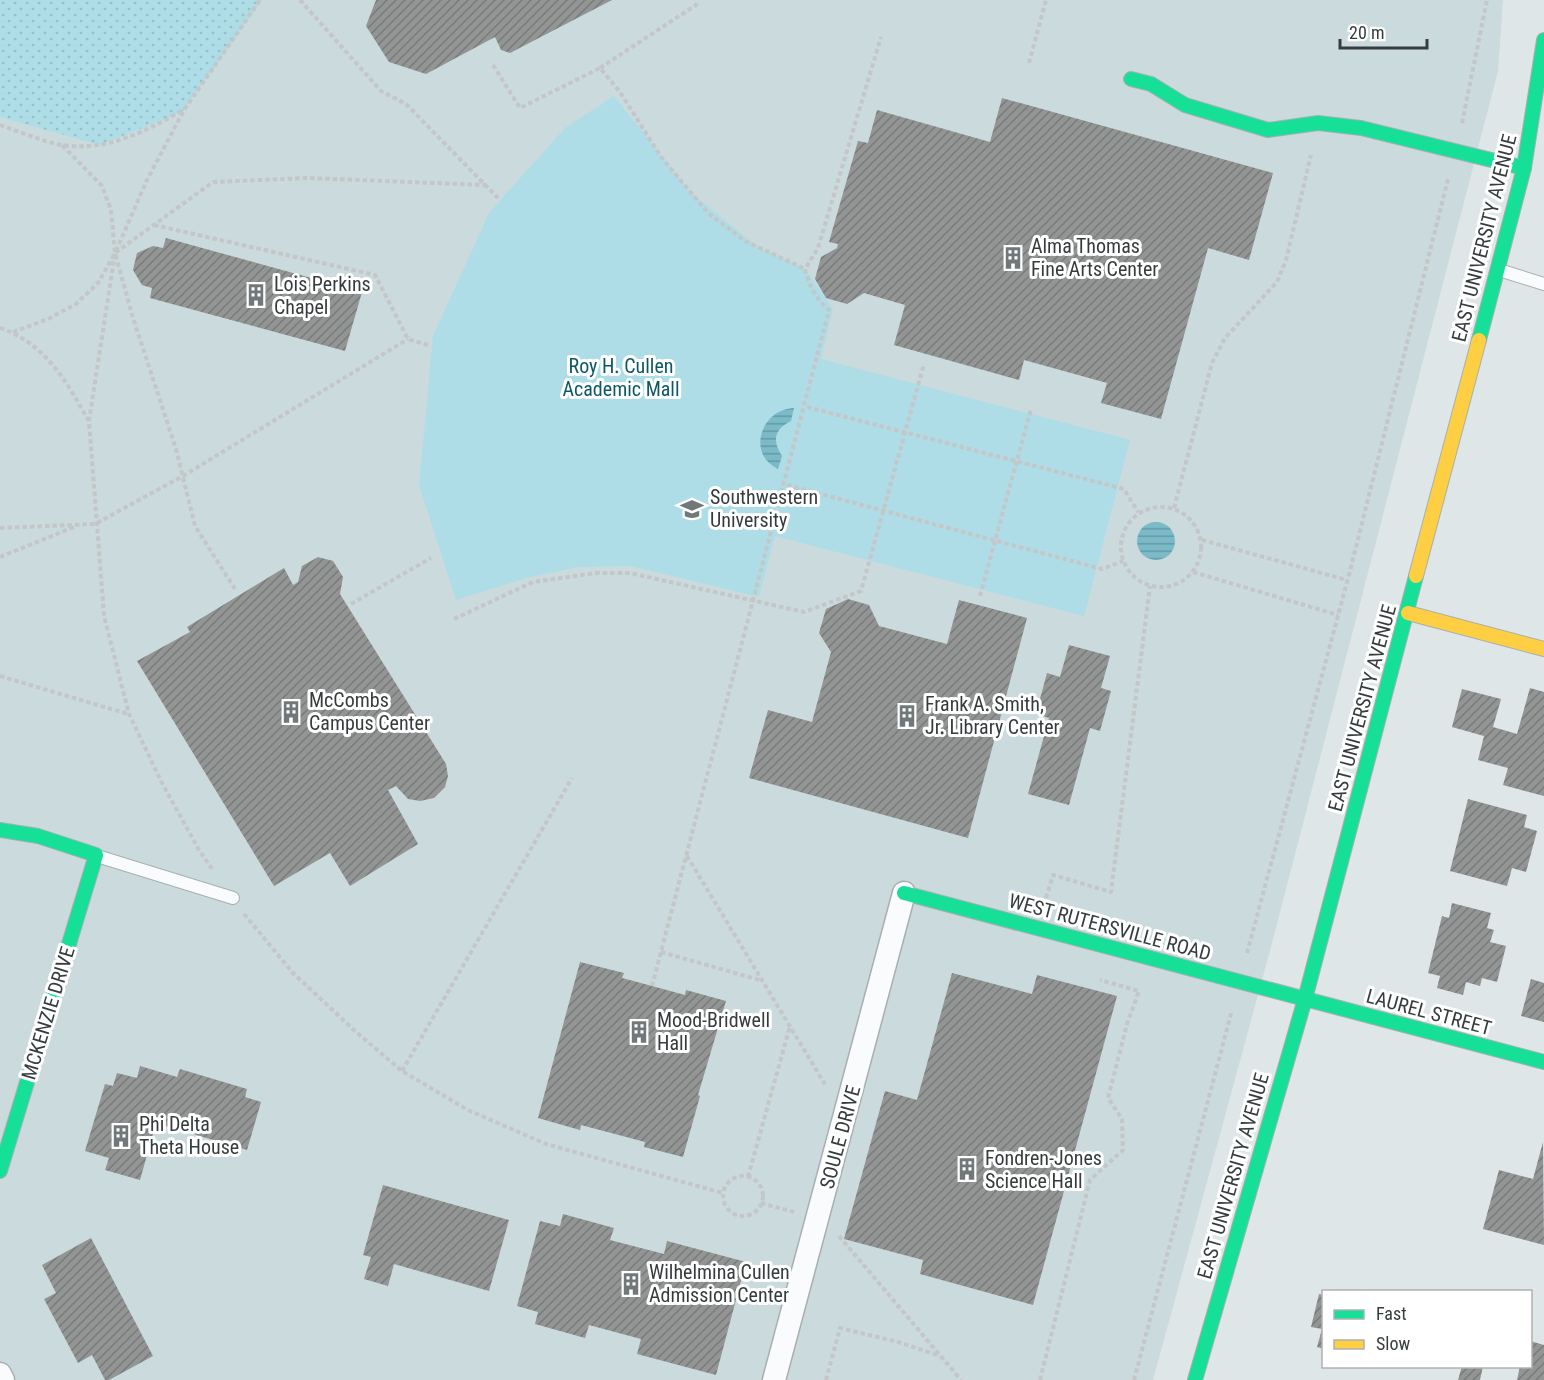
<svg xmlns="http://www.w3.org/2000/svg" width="1544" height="1380" font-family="'Roboto Condensed',sans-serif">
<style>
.built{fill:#cadadd}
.grass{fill:url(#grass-dots)}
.green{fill:#aedde7}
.water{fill:url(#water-rules)}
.building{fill:url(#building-hatch)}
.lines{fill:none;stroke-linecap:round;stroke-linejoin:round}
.lane-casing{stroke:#a9afb0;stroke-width:14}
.street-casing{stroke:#a9afb0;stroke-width:25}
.fast-casing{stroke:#a9afb0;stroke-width:16}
.slow-casing{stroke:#a9afb0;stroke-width:16}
.path{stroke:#c5c6c8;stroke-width:4;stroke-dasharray:4.5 3;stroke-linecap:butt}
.lane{stroke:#fafbfc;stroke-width:12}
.street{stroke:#fafbfc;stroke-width:22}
.fast{stroke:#16e098;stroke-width:14}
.slow{stroke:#ffcf43;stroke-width:14}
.labels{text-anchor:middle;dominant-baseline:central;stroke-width:6;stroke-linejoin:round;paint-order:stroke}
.street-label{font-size:20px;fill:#363c3d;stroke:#fff}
.poi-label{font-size:20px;fill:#363c3d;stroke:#fff;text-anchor:start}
.park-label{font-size:20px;fill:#0c5866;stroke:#fff}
</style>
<defs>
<pattern id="grass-dots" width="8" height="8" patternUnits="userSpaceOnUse" patternTransform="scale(1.5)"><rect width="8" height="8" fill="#aedde7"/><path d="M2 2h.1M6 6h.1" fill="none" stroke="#96bfc7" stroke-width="1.8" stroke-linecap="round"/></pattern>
<pattern id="water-rules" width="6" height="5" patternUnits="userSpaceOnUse" patternTransform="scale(1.5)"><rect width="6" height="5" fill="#7bbbc8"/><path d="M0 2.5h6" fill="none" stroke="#6699a4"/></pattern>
<pattern id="building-hatch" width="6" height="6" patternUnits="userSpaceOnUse" patternTransform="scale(1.5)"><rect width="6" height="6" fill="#939494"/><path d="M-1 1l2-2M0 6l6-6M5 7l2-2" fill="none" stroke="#797a7a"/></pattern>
</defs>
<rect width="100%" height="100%" fill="#dfe6e8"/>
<polygon class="built" points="0,0 1503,0 1498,71 1271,947 1153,1380 0,1380"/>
<polygon class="grass" points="0,0 262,0 182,112 100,145 0,117"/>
<polygon class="green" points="614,96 689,191 758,247 805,269 833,309 821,359 1130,440 1084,616 775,536 759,597 631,566 578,567 526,578 456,600 419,485 433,336 489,213 565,128"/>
<g class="water">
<path d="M 794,408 L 791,421 C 774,429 772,441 782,456 L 778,469 C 746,454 761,409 794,408 Z"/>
<circle cx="1156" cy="541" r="19"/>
</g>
<g class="building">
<polygon points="376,0 612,0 510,53 501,50 495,37 426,74 389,62 366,26"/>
<polygon points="1002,98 1273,173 1249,260 1208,248 1161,419 1101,403 1107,383 1024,360 1019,380 894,345 905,305 864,293 847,304 826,298 815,279 821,257 837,248 838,244 829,242 858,141 868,143 877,110 990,142"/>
<polygon points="166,238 362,292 345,351 150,298 152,288 142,285 133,270 137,253 153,246 163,248"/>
<polygon points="318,557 333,561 343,577 340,594 446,764 448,776 445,787 434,798 420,801 408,799 396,786 388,790 418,844 350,886 330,853 274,886 137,661 190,632 187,627 284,568 293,585 298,582 302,566"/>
<polygon points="848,599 869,605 879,626 947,644 959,600 1027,618 968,838 749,778 768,710 812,722 831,652 819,633 826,609"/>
<polygon points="1069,645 1110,656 1101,688 1111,691 1100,731 1090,728 1069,805 1028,794 1049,718 1036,714 1047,673 1060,677"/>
<polygon points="1530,688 1544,692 1544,796 1503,785 1508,768 1478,760 1484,736 1452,727 1462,689 1501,699 1493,727 1517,734"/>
<polygon points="1468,799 1527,815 1524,827 1537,831 1526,872 1512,868 1507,886 1450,871"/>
<polygon points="1452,903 1491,913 1487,928 1494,930 1490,942 1506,946 1497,982 1482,978 1480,986 1466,982 1463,995 1437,988 1440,976 1428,973 1442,916 1449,918"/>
<polygon points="580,962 624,973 622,978 652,986 685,995 686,990 726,1001 698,1095 700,1096 683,1157 644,1147 645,1142 581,1125 580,1130 538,1118"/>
<polygon points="952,973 1032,994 1037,975 1117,996 1033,1305 920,1274 923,1260 844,1239 885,1091 917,1100"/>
<polygon points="1531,979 1544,983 1544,1022 1521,1016"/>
<polygon points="140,1066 177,1077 180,1069 247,1089 245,1097 261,1102 247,1150 156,1123 140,1180 105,1170 109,1158 85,1151 105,1084 113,1086 117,1073 137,1078"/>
<polygon points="1543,1142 1544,1245 1483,1229 1499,1170 1533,1179"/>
<polygon points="383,1185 509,1220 489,1291 394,1264 388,1286 364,1279 371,1257 363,1255"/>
<polygon points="563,1214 614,1228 610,1240 664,1254 667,1241 746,1262 716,1375 637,1354 641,1339 589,1325 585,1338 535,1324 538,1312 517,1306 540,1221 560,1226"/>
<polygon points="91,1238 153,1356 109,1380 105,1380 92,1355 78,1363 44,1299 56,1293 42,1265"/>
<polygon points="1319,1294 1324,1295 1324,1349 1317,1347 1322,1329 1311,1327"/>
<polygon points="1530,1341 1544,1345 1544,1380 1517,1380 1520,1366 1530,1366"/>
<polygon points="1462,1366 1483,1366 1480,1380 1458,1380"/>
</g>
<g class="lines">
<g class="lane-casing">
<g id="lane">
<polyline points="1499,270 1544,284"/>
<polyline points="97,856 233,898"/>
</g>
</g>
<g class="street-casing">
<g id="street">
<polyline points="0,1374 3,1380"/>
<polyline points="774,1380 904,893"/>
</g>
</g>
<g class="fast-casing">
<g id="fast">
<polyline points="1131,79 1151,84 1185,105 1268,130 1318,123 1361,128 1524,168"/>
<polyline points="1479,340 1524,168 1544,40"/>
<polyline points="0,830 38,836 96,855 0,1171"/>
<polyline points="904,893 1544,1062"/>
<polyline points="1195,1380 1305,999 1416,576"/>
</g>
</g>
<g class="slow-casing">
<g id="slow">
<polyline points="1416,576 1479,340"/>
<polyline points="1408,613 1544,649"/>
</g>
</g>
<g class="path">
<polyline points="300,0 381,91 406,104 498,198"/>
<polyline points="1029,63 1046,0"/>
<polyline points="493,65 520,108 600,68 620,92 661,157 708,213 745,241 805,269"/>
<polyline points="600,68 696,5 698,0"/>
<polyline points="1462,123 1487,0"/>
<path d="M 0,125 C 20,132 41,141 62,145 C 107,152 146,131 183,110"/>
<polyline points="154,225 375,275 408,339 431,346"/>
<path d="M 0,328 C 44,342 67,382 88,420"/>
<polyline points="13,332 48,319 76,304 98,283 115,253 111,210 102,186 62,145"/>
<polyline points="807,407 1124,489 1138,512"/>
<polyline points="787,485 1102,569 1123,561"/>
<circle cx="1161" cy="547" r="40"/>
<polyline points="1174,508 1212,363 1225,338 1277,282 1286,260 1311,155"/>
<polyline points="0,528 95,524 183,476 408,339"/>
<polyline points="1202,540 1347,580"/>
<polyline points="0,557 74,527"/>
<polyline points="1193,572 1338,615"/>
<polyline points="235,589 195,526 176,449 133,318 115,253 213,182 308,178 486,185"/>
<polyline points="980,596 1031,409"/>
<polyline points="351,604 431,558"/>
<polyline points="454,619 533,582 596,573 630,573 804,612 861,591 924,364"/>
<polyline points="0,676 128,714"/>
<polyline points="687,856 826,1086"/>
<polyline points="212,869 199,850 162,783 129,714 104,616 89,421 115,253 147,180 184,110 260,0"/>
<polyline points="1046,898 1053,875 1111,892 1150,586"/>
<polyline points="244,914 293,973 355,1031 402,1071 468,1110 546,1144 723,1193"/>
<polyline points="661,952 763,981"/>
<polyline points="1247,953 1349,575 1448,179"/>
<path d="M 652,986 L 829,310 C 817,300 808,285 805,269 L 818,248 L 881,37"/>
<polyline points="402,1071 572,778"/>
<circle cx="743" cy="1196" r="20"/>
<polyline points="748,1177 790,1026"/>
<polyline points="761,1203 794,1212"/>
<polyline points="839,1236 961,1380"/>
<polyline points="826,1380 840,1328 898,1342 940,1356"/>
<polyline points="1040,1380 1090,1180 1123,1150 1122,1119 1108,1098 1127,1024 1139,991 1100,980"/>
<polyline points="1134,1380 1232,1010"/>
</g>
<use href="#lane" class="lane"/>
<use href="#street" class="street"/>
<use href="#fast" class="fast"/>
<use href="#slow" class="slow"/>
</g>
<defs>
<g id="building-bare" transform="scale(1.8)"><path d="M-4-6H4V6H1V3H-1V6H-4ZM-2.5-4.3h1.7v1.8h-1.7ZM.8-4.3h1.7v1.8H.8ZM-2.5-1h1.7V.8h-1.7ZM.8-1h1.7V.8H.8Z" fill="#717879" stroke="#fff" stroke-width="2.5" paint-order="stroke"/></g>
<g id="university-bare" transform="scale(1.8)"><path d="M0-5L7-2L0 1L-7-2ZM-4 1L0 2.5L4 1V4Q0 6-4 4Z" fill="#717879" stroke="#fff" stroke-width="2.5" paint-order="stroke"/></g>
</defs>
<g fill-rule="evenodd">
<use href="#building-bare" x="1013" y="258"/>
<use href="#building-bare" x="256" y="295"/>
<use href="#university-bare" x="692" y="509"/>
<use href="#building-bare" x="291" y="712"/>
<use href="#building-bare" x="907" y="716"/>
<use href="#building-bare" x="639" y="1032"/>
<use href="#building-bare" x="121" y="1136"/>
<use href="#building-bare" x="967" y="1169"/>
<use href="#building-bare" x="631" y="1284"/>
</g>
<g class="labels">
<g class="street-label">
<text transform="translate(1484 238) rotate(-76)">EAST UNIVERSITY AVENUE</text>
<text transform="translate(1362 708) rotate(-75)">EAST UNIVERSITY AVENUE</text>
<text transform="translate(1110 927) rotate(15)">WEST RUTERSVILLE ROAD</text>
<text transform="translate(1429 1012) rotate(15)">LAUREL STREET</text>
<text transform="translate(48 1013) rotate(-73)">MCKENZIE DRIVE</text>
<text transform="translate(840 1137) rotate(-75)">SOULE DRIVE</text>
<text transform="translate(1233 1176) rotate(-74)">EAST UNIVERSITY AVENUE</text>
</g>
<g class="poi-label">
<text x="1031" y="246">Alma Thomas<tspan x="1031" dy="23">Fine Arts Center</tspan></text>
<text x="274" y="284">Lois Perkins<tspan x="274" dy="23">Chapel</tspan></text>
<text x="710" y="497">Southwestern<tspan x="710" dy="23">University</tspan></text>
<text x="309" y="700">McCombs<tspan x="309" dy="23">Campus Center</tspan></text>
<text x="925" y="704">Frank A. Smith,<tspan x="925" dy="23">Jr. Library Center</tspan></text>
<text x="657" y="1020">Mood-Bridwell<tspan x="657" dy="23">Hall</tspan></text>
<text x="139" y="1124">Phi Delta<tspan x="139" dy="23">Theta House</tspan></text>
<text x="985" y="1158">Fondren-Jones<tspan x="985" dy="23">Science Hall</tspan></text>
<text x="649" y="1272">Wilhelmina Cullen<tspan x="649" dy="23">Admission Center</tspan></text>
</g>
<g class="park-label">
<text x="621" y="366">Roy H. Cullen<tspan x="621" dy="23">Academic Mall</tspan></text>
</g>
</g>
<rect x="1322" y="1290" width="210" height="78" fill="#ffffff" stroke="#afb1b1" stroke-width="1.5"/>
<rect x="1334" y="1310" width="30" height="9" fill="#16e098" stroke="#afb1b1" stroke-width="1.5"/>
<text x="1376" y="1320" font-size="18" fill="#363c3d">Fast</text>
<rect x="1334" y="1340" width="30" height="9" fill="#ffcf43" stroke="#afb1b1" stroke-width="1.5"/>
<text x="1376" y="1350" font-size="18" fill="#363c3d">Slow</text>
<path d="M1340 39v9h87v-9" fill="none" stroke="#363c3d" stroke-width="3"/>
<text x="1349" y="39" font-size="18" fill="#363c3d" stroke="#ffffff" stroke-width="4.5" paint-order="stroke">20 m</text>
</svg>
